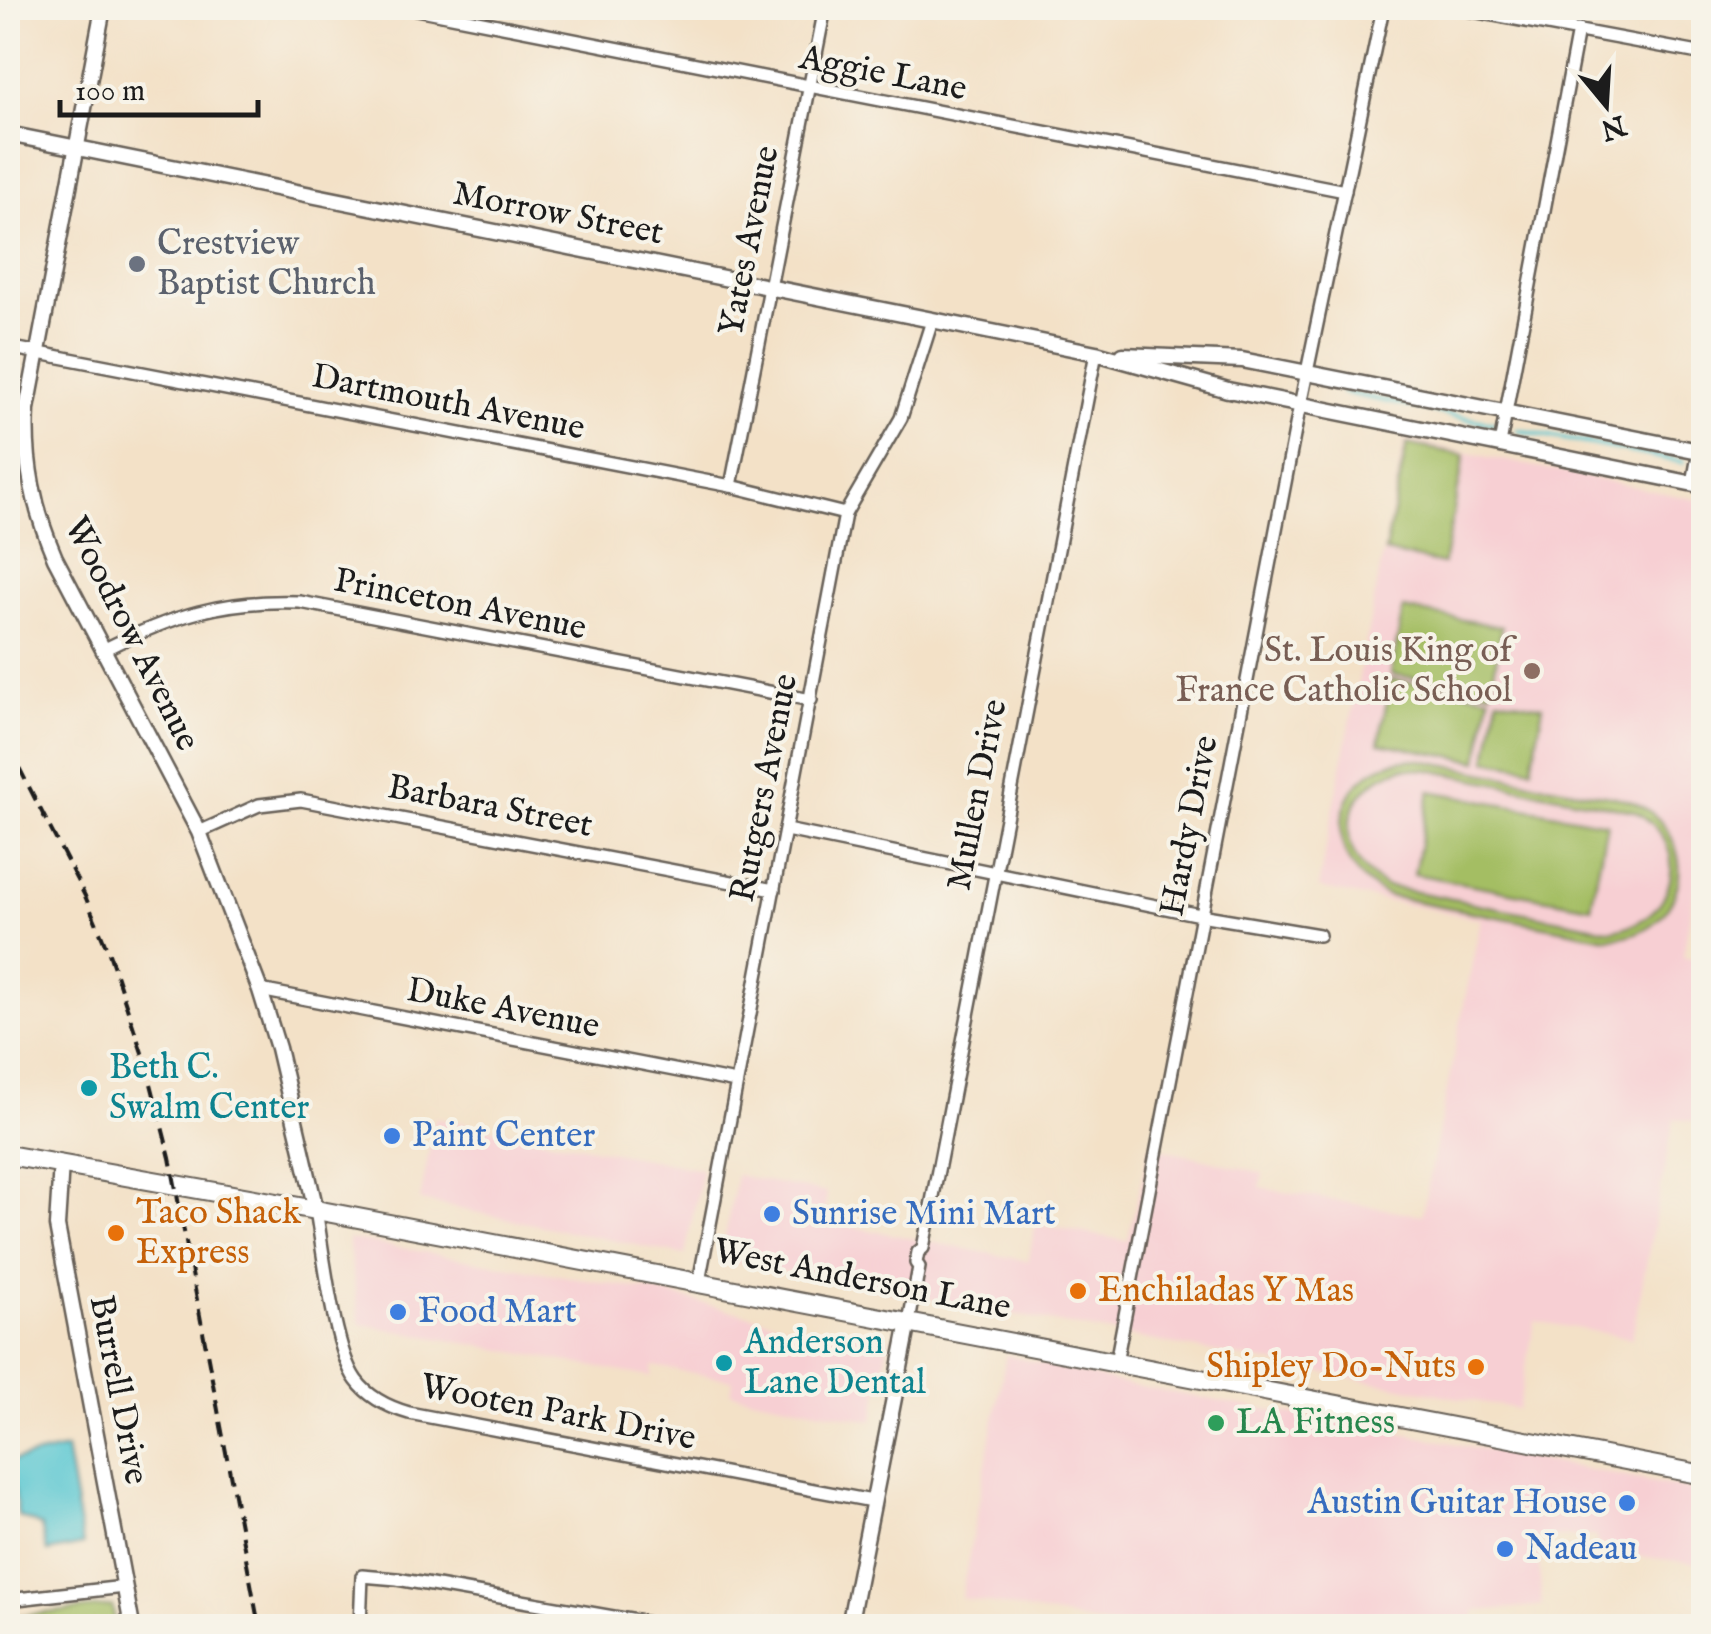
<svg xmlns="http://www.w3.org/2000/svg" width="1711" height="1634" font-family="'IM FELL English',serif">
<style>
.built{fill:#f7cfd3}
.green{fill:#a4be64;stroke:#606d40;stroke-width:2.5;fill-rule:evenodd}
.water{fill:#5bc8d2;stroke:#3c7277;stroke-width:2.5}
.lines{fill:none;stroke-linecap:round;stroke-linejoin:round}
.stream{stroke:#5bc8d2;stroke-width:4}
.minor-casing{stroke:#676158;stroke-width:16}
.tertiary-casing{stroke:#676158;stroke-width:19}
.secondary-casing{stroke:#676158;stroke-width:22}
.minor{stroke:#fff;stroke-width:11}
.tertiary{stroke:#fff;stroke-width:14}
.secondary{stroke:#fff;stroke-width:18}
.rail{stroke:#1c1c1c;stroke-width:4;stroke-dasharray:15 8;stroke-linecap:butt}
.worship-dot{fill:#6b7280;stroke:#f7f3e8;stroke-width:4}
.education-dot{fill:#8d6e63;stroke:#f7f3e8;stroke-width:4}
.culture-dot{fill:#0f9aa8;stroke:#f7f3e8;stroke-width:4}
.shop-dot{fill:#3f7fe0;stroke:#f7f3e8;stroke-width:4}
.food-dot{fill:#e8710a;stroke:#f7f3e8;stroke-width:4}
.leisure-dot{fill:#2e9e5b;stroke:#f7f3e8;stroke-width:4}
.labels{text-anchor:middle;dominant-baseline:central;stroke-width:8;stroke-linejoin:round;paint-order:stroke}
.street-label{font-size:35px;fill:#1c1c1c;stroke:#f7f3e8}
.worship-label{font-size:35px;fill:#5b616d;stroke:#f7f3e8;text-anchor:start}
.education-label{font-size:35px;fill:#785e54;stroke:#f7f3e8;text-anchor:end}
.culture-label{font-size:35px;fill:#0d838f;stroke:#f7f3e8;text-anchor:start}
.shop-label{font-size:35px;fill:#366cbe;stroke:#f7f3e8;text-anchor:start}
.food-label{font-size:35px;fill:#c56008;stroke:#f7f3e8;text-anchor:start}
.leisure-label{font-size:35px;fill:#27864d;stroke:#f7f3e8;text-anchor:start}
</style>
<rect width="100%" height="100%" fill="#f7f3e8"/>
<filter id="ink" filterUnits="userSpaceOnUse"><feTurbulence type="fractalNoise" baseFrequency=".01" numOctaves="2"/><feDisplacementMap in="SourceGraphic" scale="20" xChannelSelector="R" yChannelSelector="G"/><feConvolveMatrix kernelMatrix="1 2 1 2 8 2 1 2 1" color-interpolation-filters="sRGB"/></filter>
<filter id="wash" filterUnits="userSpaceOnUse"><feTurbulence type="fractalNoise" baseFrequency=".0048" numOctaves="4" result="noise"/><feDisplacementMap in="SourceGraphic" scale="40" xChannelSelector="R" yChannelSelector="G"/><feGaussianBlur stdDeviation="2.25" result="paint"/><feColorMatrix in="noise" values="0 0 0 0 0 0 0 0 0 0 0 0 0 0 0 0 0 1.4 0 .05"/><feComposite in="paint" operator="in"/></filter>
<g filter="url(#wash)">
<rect width="100%" height="100%" fill="#f3e1c7"/>
<g class="built">
<polygon points="1405,440 1703,501 1703,842 1683,956 1703,961 1703,1123 1674,1118 1632,1338 1535,1321 1518,1409 721,1260 736,1175 827,1193 823,1221 1028,1261 1036,1224 1127,1241 1150,1146 1263,1173 1260,1188 1422,1215 1481,919 1318,888"/>
<polygon points="435,1118 702,1169 685,1255 420,1201"/>
<polygon points="348,1239 663,1293 791,1326 889,1337 873,1421 731,1393 733,1380 653,1366 651,1377 360,1324"/>
<polygon points="1006,1355 1128,1385 1411,1435 1703,1492 1703,1564 1611,1553 1609,1546 1597,1545 1596,1536 1537,1537 1542,1606 1475,1611 1474,1626 1112,1626 961,1598"/>
</g>
<g class="green">
<polygon points="1407,444 1465,455 1443,564 1385,552"/>
<polygon points="1403,609 1502,627 1491,691 1391,674"/>
<polygon points="1391,679 1490,696 1478,761 1379,743"/>
<polygon points="1498,698 1543,706 1532,768 1487,760"/>
<path d="M 1421,760 C 1471,770 1522,780 1572,790 C 1593,794 1620,795 1639,805 C 1674,823 1690,866 1671,902 C 1658,926 1634,938 1607,938 L 1389,896 C 1310,863 1335,754 1421,760 ZM 1403,768 L 1430,770 L 1634,811 C 1694,842 1678,922 1612,930 L 1385,886 C 1328,853 1342,784 1403,768 Z"/>
<polygon points="1430,791 1607,823 1591,907 1414,874"/>
<polygon points="112,1606 116,1626 8,1626 8,1617"/>
</g>
<polygon class="water" points="66,1449 83,1545 47,1552 41,1526 18,1516 10,1461"/>
<g class="lines">
<g class="stream">
<polyline points="1342,392 1494,424"/>
<polyline points="1518,430 1683,462"/>
</g>
</g>
</g>
<g filter="url(#ink)">
<g class="lines">
<g class="minor-casing">
<g id="minor">
<polyline points="411,8 1345,191"/>
<polyline points="1456,8 1704,54"/>
<polyline points="8,347 731,486 845,514"/>
<polyline points="1500,444 1578,30"/>
<polyline points="1693,483 1704,423"/>
<polyline points="731,486 825,8"/>
<path d="M 103,650 C 171,616 224,599 300,602 L 811,700"/>
<polyline points="786,830 1200,915 1319,935"/>
<polyline points="199,832 259,805 301,800 774,890"/>
<polyline points="260,990 736,1082"/>
<path d="M 316,1210 C 323,1250 334,1350 356,1380 C 369,1398 388,1407 409,1413 L 872,1501"/>
<polyline points="699,1282 845,514 901,418 932,321"/>
<polyline points="909,1322 919,1267 916,1263 918,1252 923,1248 1096,353"/>
<polyline points="1116,1362 1298,415 1383,8"/>
<polyline points="8,1600 124,1587"/>
<polyline points="360,1626 362,1576 397,1579 665,1626"/>
</g>
</g>
<g class="tertiary-casing">
<g id="tertiary">
<path d="M 103,8 L 27,409 C 24,462 34,509 55,558 L 199,832 L 260,990 L 278,1048 L 316,1210"/>
<polyline points="8,134 1096,353 1228,390 1704,486"/>
<polyline points="1123,355 1242,360 1704,452"/>
<polyline points="61,1164 57,1226 132,1626"/>
<polyline points="849,1626 909,1322"/>
</g>
</g>
<g class="secondary-casing">
<polyline id="secondary" points="8,1155 316,1210 1704,1475"/>
</g>
<use href="#minor" class="minor"/>
<use href="#tertiary" class="tertiary"/>
<use href="#secondary" class="secondary"/>
<polyline class="rail" points="8,746 85,896 109,953 147,1068 170,1158 259,1626"/>
</g>
</g>
<circle class="worship-dot" cx="137" cy="264" r="10"/>
<circle class="education-dot" cx="1532" cy="671" r="10"/>
<g class="culture-dot">
<circle cx="89" cy="1088" r="10"/>
<circle cx="724" cy="1363" r="10"/>
</g>
<g class="shop-dot">
<circle cx="392" cy="1136" r="10"/>
<circle cx="772" cy="1214" r="10"/>
<circle cx="398" cy="1312" r="10"/>
<circle cx="1627" cy="1503" r="10"/>
<circle cx="1505" cy="1549" r="10"/>
</g>
<g class="food-dot">
<circle cx="116" cy="1233" r="10"/>
<circle cx="1078" cy="1291" r="10"/>
<circle cx="1476" cy="1367" r="10"/>
</g>
<circle class="leisure-dot" cx="1216" cy="1423" r="10"/>
<g class="labels">
<g class="street-label">
<text transform="translate(883 74) rotate(11)">Aggie Lane</text>
<text transform="translate(558 214) rotate(11)">Morrow Street</text>
<text transform="translate(750 241) rotate(-79)">Yates Avenue</text>
<text transform="translate(448 403) rotate(11)">Dartmouth Avenue</text>
<text transform="translate(460 605) rotate(11)">Princeton Avenue</text>
<text transform="translate(131 634) rotate(63)">Woodrow Avenue</text>
<text transform="translate(765 788) rotate(-79)">Rutgers Avenue</text>
<text transform="translate(978 795) rotate(-79)">Mullen Drive</text>
<text transform="translate(490 807) rotate(11)">Barbara Street</text>
<text transform="translate(1190 826) rotate(-79)">Hardy Drive</text>
<text transform="translate(503 1009) rotate(11)">Duke Avenue</text>
<text transform="translate(862 1280) rotate(11)">West Anderson Lane</text>
<text transform="translate(118 1390) rotate(79)">Burrell Drive</text>
<text transform="translate(558 1413) rotate(11)">Wooten Park Drive</text>
</g>
<g class="worship-label">
<text x="157" y="244">Crestview<tspan x="157" dy="40">Baptist Church</tspan></text>
</g>
<g class="education-label">
<text x="1512" y="651">St. Louis King of<tspan x="1512" dy="40">France Catholic School</tspan></text>
</g>
<g class="culture-label">
<text x="109" y="1068">Beth C.<tspan x="109" dy="40">Swalm Center</tspan></text>
<text x="744" y="1343">Anderson<tspan x="744" dy="40">Lane Dental</tspan></text>
</g>
<g class="shop-label">
<text x="412" y="1136">Paint Center</text>
<text x="792" y="1214">Sunrise Mini Mart</text>
<text x="418" y="1312">Food Mart</text>
<text x="1607" y="1503" text-anchor="end">Austin Guitar House</text>
<text x="1525" y="1549">Nadeau</text>
</g>
<g class="food-label">
<text x="136" y="1213">Taco Shack<tspan x="136" dy="40">Express</tspan></text>
<text x="1098" y="1291">Enchiladas Y Mas</text>
<text x="1456" y="1367" text-anchor="end">Shipley Do-Nuts</text>
</g>
<g class="leisure-label">
<text x="1236" y="1423">LA Fitness</text>
</g>
</g>
<rect width="1711" height="1634" fill="none" stroke="#f7f3e8" stroke-width="40"/>
<g transform="translate(1606 105) rotate(162)" stroke="#f7f3e8" stroke-width="8" paint-order="stroke">
<path d="M0-8L18 38L0 25L-18 38Z" fill="#1c1c1c"/>
<text y="-15" font-size="28" font-weight="bold" text-anchor="middle" fill="#1c1c1c">N</text>
</g>
<path d="M60 100v15h198v-15" fill="none" stroke="#1c1c1c" stroke-width="5"/>
<text x="75" y="100" font-size="30" fill="#1c1c1c" stroke="#f7f3e8" stroke-width="8" paint-order="stroke">100 m</text>
</svg>
